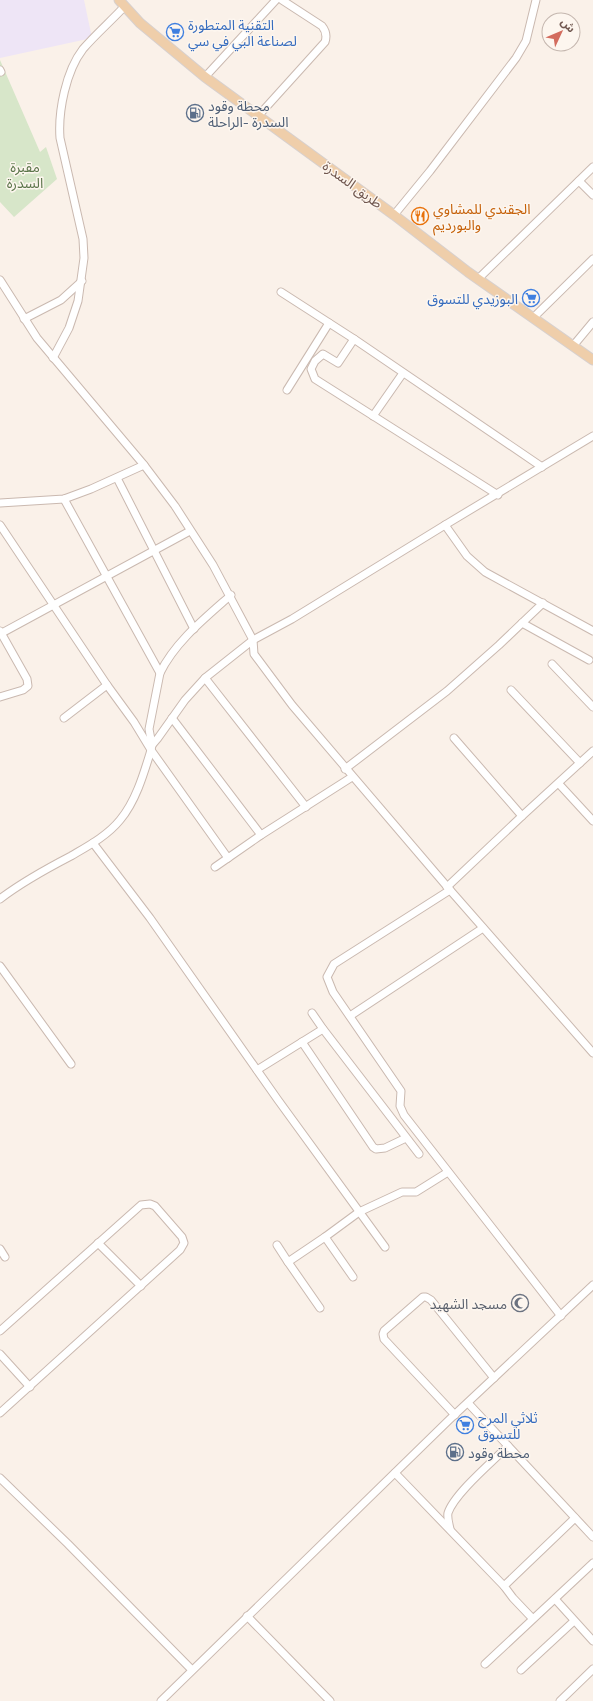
<svg xmlns="http://www.w3.org/2000/svg" width="593" height="1701" font-family="'Titillium Web','Noto Sans Arabic',sans-serif">
<style>
.education{fill:#eee5f6}
.green{fill:#d7e6c9}
.lines{fill:none;stroke-linecap:round;stroke-linejoin:round}
.minor-casing{stroke:#cab9b0;stroke-width:9}
.major-casing{stroke:#d7d0ce;stroke-width:11}
.minor{stroke:#fff;stroke-width:7}
.major{stroke:#efceaa;stroke-width:9}
.labels{text-anchor:middle;dominant-baseline:central;stroke-width:3;stroke-linejoin:round;paint-order:stroke}
.shop-label{font-size:14px;fill:#366cbe;stroke:#fdf6ef;text-anchor:start}
.service-label{font-size:14px;fill:#4e5e75;stroke:#fdf6ef;text-anchor:start}
.park-label{font-size:14px;fill:#5b754a;stroke:#fdf6ef}
.street-label{font-size:14px;fill:#715850;stroke:#fdf6ef}
.food-label{font-size:14px;fill:#c56008;stroke:#fdf6ef;text-anchor:start}
.worship-label{font-size:14px;fill:#5b616d;stroke:#fdf6ef;text-anchor:end}
</style>
<rect width="100%" height="100%" fill="#faf1e9"/>
<polygon class="education" points="0,0 84,0 92,38 0,58"/>
<polygon class="green" points="0,60 40,152 46,147 57,179 14,217 0,202"/>
<g class="lines">
<g class="minor-casing">
<g id="minor">
<polyline points="0,70 1,72"/>
<polyline points="205,77 276,0"/>
<path d="M 259,115 L 325,42 C 327,36 326,31 322,26 L 282,0"/>
<polyline points="579,181 593,195"/>
<polyline points="394,215 430,171 516,58 526,41 536,0"/>
<polyline points="478,279 593,167"/>
<polyline points="0,280 37,338 144,465"/>
<polyline points="281,292 354,339 542,467"/>
<polyline points="533,318 593,259"/>
<polyline points="24,319 61,300 82,281"/>
<polyline points="354,339 338,363 323,354 315,361 311,369 315,379 498,495"/>
<polyline points="573,346 593,322"/>
<path d="M 53,358 L 69,328 L 78,301 L 84,258 L 83,239 L 60,138 C 58,111 66,71 83,49 C 96,34 111,21 124,7"/>
<polyline points="287,390 329,323"/>
<polyline points="373,416 403,373"/>
<polyline points="117,478 194,629"/>
<polyline points="64,499 160,673"/>
<polyline points="0,503 64,499 91,489 144,465 175,506 213,565 253,640 254,654 292,705 450,890 593,1053"/>
<polyline points="0,525 107,685 134,722 151,750 228,858"/>
<polyline points="445,525 467,556 485,572 593,631"/>
<polyline points="522,623 589,660"/>
<polyline points="0,631 27,679 28,686 23,690 0,697"/>
<polyline points="0,634 190,531"/>
<polyline points="552,664 593,707"/>
<polyline points="205,678 306,807"/>
<polyline points="511,690 580,763"/>
<polyline points="64,718 107,685"/>
<polyline points="172,718 261,835"/>
<polyline points="454,738 522,816"/>
<polyline points="152,745 158,738 185,700 205,678 253,640 292,619 445,525 593,436"/>
<polyline points="345,769 447,691 499,645 543,603"/>
<polyline points="559,784 593,821"/>
<polyline points="93,843 150,918 278,1100 385,1247"/>
<polyline points="215,867 261,835 352,777"/>
<polyline points="447,887 522,816 593,751"/>
<polyline points="450,890 334,964 327,977 333,992 401,1091 400,1106 404,1115 561,1316"/>
<path d="M 0,899 C 22,882 46,869 71,856 C 88,846 107,836 120,820 C 136,801 144,773 151,750 L 152,745 L 149,729 L 160,673 C 175,642 205,618 231,595"/>
<polyline points="0,966 71,1064"/>
<polyline points="312,1013 323,1029 419,1154"/>
<polyline points="350,1016 483,928"/>
<polyline points="302,1042 373,1147 376,1149 385,1148 406,1138"/>
<polyline points="257,1070 323,1029"/>
<polyline points="98,1243 141,1286"/>
<polyline points="277,1245 288,1262"/>
<polyline points="0,1249 5,1257"/>
<polyline points="353,1277 325,1237 359,1212 402,1192 416,1192 448,1172"/>
<polyline points="320,1308 288,1262 325,1237"/>
<polyline points="0,1331 141,1205 150,1204 155,1206 182,1237 184,1243 180,1250 0,1413"/>
<polyline points="0,1354 30,1387"/>
<polyline points="468,1403 593,1537"/>
<polyline points="455,1415 384,1339 383,1334 384,1331 423,1297 426,1297 431,1300 494,1378"/>
<polyline points="395,1473 504,1586 575,1518"/>
<polyline points="0,1478 68,1544 192,1670"/>
<path d="M 450,1529 C 449,1524 447,1518 448,1513 C 454,1494 492,1462 508,1446"/>
<polyline points="504,1586 513,1598 532,1618"/>
<polyline points="555,1599 593,1641"/>
<polyline points="247,1616 330,1701"/>
<polyline points="485,1664 593,1563"/>
<polyline points="521,1670 574,1621"/>
<polyline points="161,1701 450,1419 593,1285"/>
<polyline points="560,1701 593,1669"/>
</g>
</g>
<g class="major-casing">
<polyline id="major" points="119,0 140,23 205,77 394,215 468,272 593,360"/>
</g>
<use href="#minor" class="minor"/>
<use href="#major" class="major"/>
</g>
<defs>
<g id="supermarket-ring" transform="scale(0.9)"><circle r="9.5" fill="#fdf6ef" stroke="#3f7fe0" stroke-width="1.5"/><path d="M-6-5.5h2.5l.6 2H6L4.5 2H-2.5L-4.4-4H-6ZM-1.5 3.2a1.3 1.3 0 1 0 .1 0ZM3 3.2a1.3 1.3 0 1 0 .1 0Z" fill="#3f7fe0"/></g>
<g id="fuel-ring" transform="scale(0.9)"><circle r="9.5" fill="#fdf6ef" stroke="#5c6f8a" stroke-width="1.5"/><path d="M-5.5-6h7V0h2V4h1.3V-2.5L3-4.5l.8-.8L6-3V5H2.5V1h-1V6h-7ZM-4.2-4.7v3.2H.2V-4.7Z" fill="#5c6f8a"/></g>
<g id="restaurant-ring" transform="scale(0.9)"><circle r="9.5" fill="#fdf6ef" stroke="#e8710a" stroke-width="1.5"/><path d="M-5-6h1v4h1v-4h1v4h1v-4h1v5L-1.5 .5V6h-2V.5L-5-1ZM5-6V6H3V1.5H1.5Q1.5-4 5-6Z" fill="#e8710a"/></g>
<g id="mosque-ring" transform="scale(0.9)"><circle r="9.5" fill="#fdf6ef" stroke="#6b7280" stroke-width="1.5"/><path d="M3.5-4.9A6 6 0 1 0 3.5 4.9A5 5 0 1 1 3.5-4.9Z" fill="#6b7280"/></g>
</defs>
<g fill-rule="evenodd">
<use href="#supermarket-ring" x="175" y="32"/>
<use href="#fuel-ring" x="195" y="113"/>
<use href="#restaurant-ring" x="420" y="216"/>
<use href="#supermarket-ring" x="531" y="298"/>
<use href="#mosque-ring" x="520" y="1303"/>
<use href="#supermarket-ring" x="465" y="1425"/>
<use href="#fuel-ring" x="455" y="1452"/>
</g>
<g class="labels">
<g class="shop-label">
<text x="188" y="24">التقنية المتطورة<tspan x="188" dy="16">لصناعة البي في سي</tspan></text>
<text x="518" y="298" text-anchor="end">البوزيدي للتسوق</text>
<text x="478" y="1417">ثلاثي المرح<tspan x="478" dy="16">للتسوق</tspan></text>
</g>
<g class="service-label">
<text x="208" y="105">محطة وقود<tspan x="208" dy="16">السدرة -الراحلة</tspan></text>
<text x="468" y="1452">محطة وقود</text>
</g>
<g class="park-label">
<text x="25" y="166">مقبرة<tspan x="25" dy="16">السدرة</tspan></text>
</g>
<g class="street-label">
<text transform="translate(353 184) rotate(36)">طريق السدرة</text>
</g>
<g class="food-label">
<text x="433" y="208">الجقندي للمشاوي<tspan x="433" dy="16">والبورديم</tspan></text>
</g>
<g class="worship-label">
<text x="507" y="1303">مسجد الشهيد</text>
</g>
</g>
<g transform="translate(561 32) rotate(46)"><circle r="19" fill="#fdf6ef" stroke="#c5b7af"/>
<path d="M0-3L7 15L0 10L-7 15Z" fill="#d36c5e"/>
<text y="-6" font-size="11" font-weight="bold" text-anchor="middle" fill="#715850">ش</text>
</g>
</svg>
